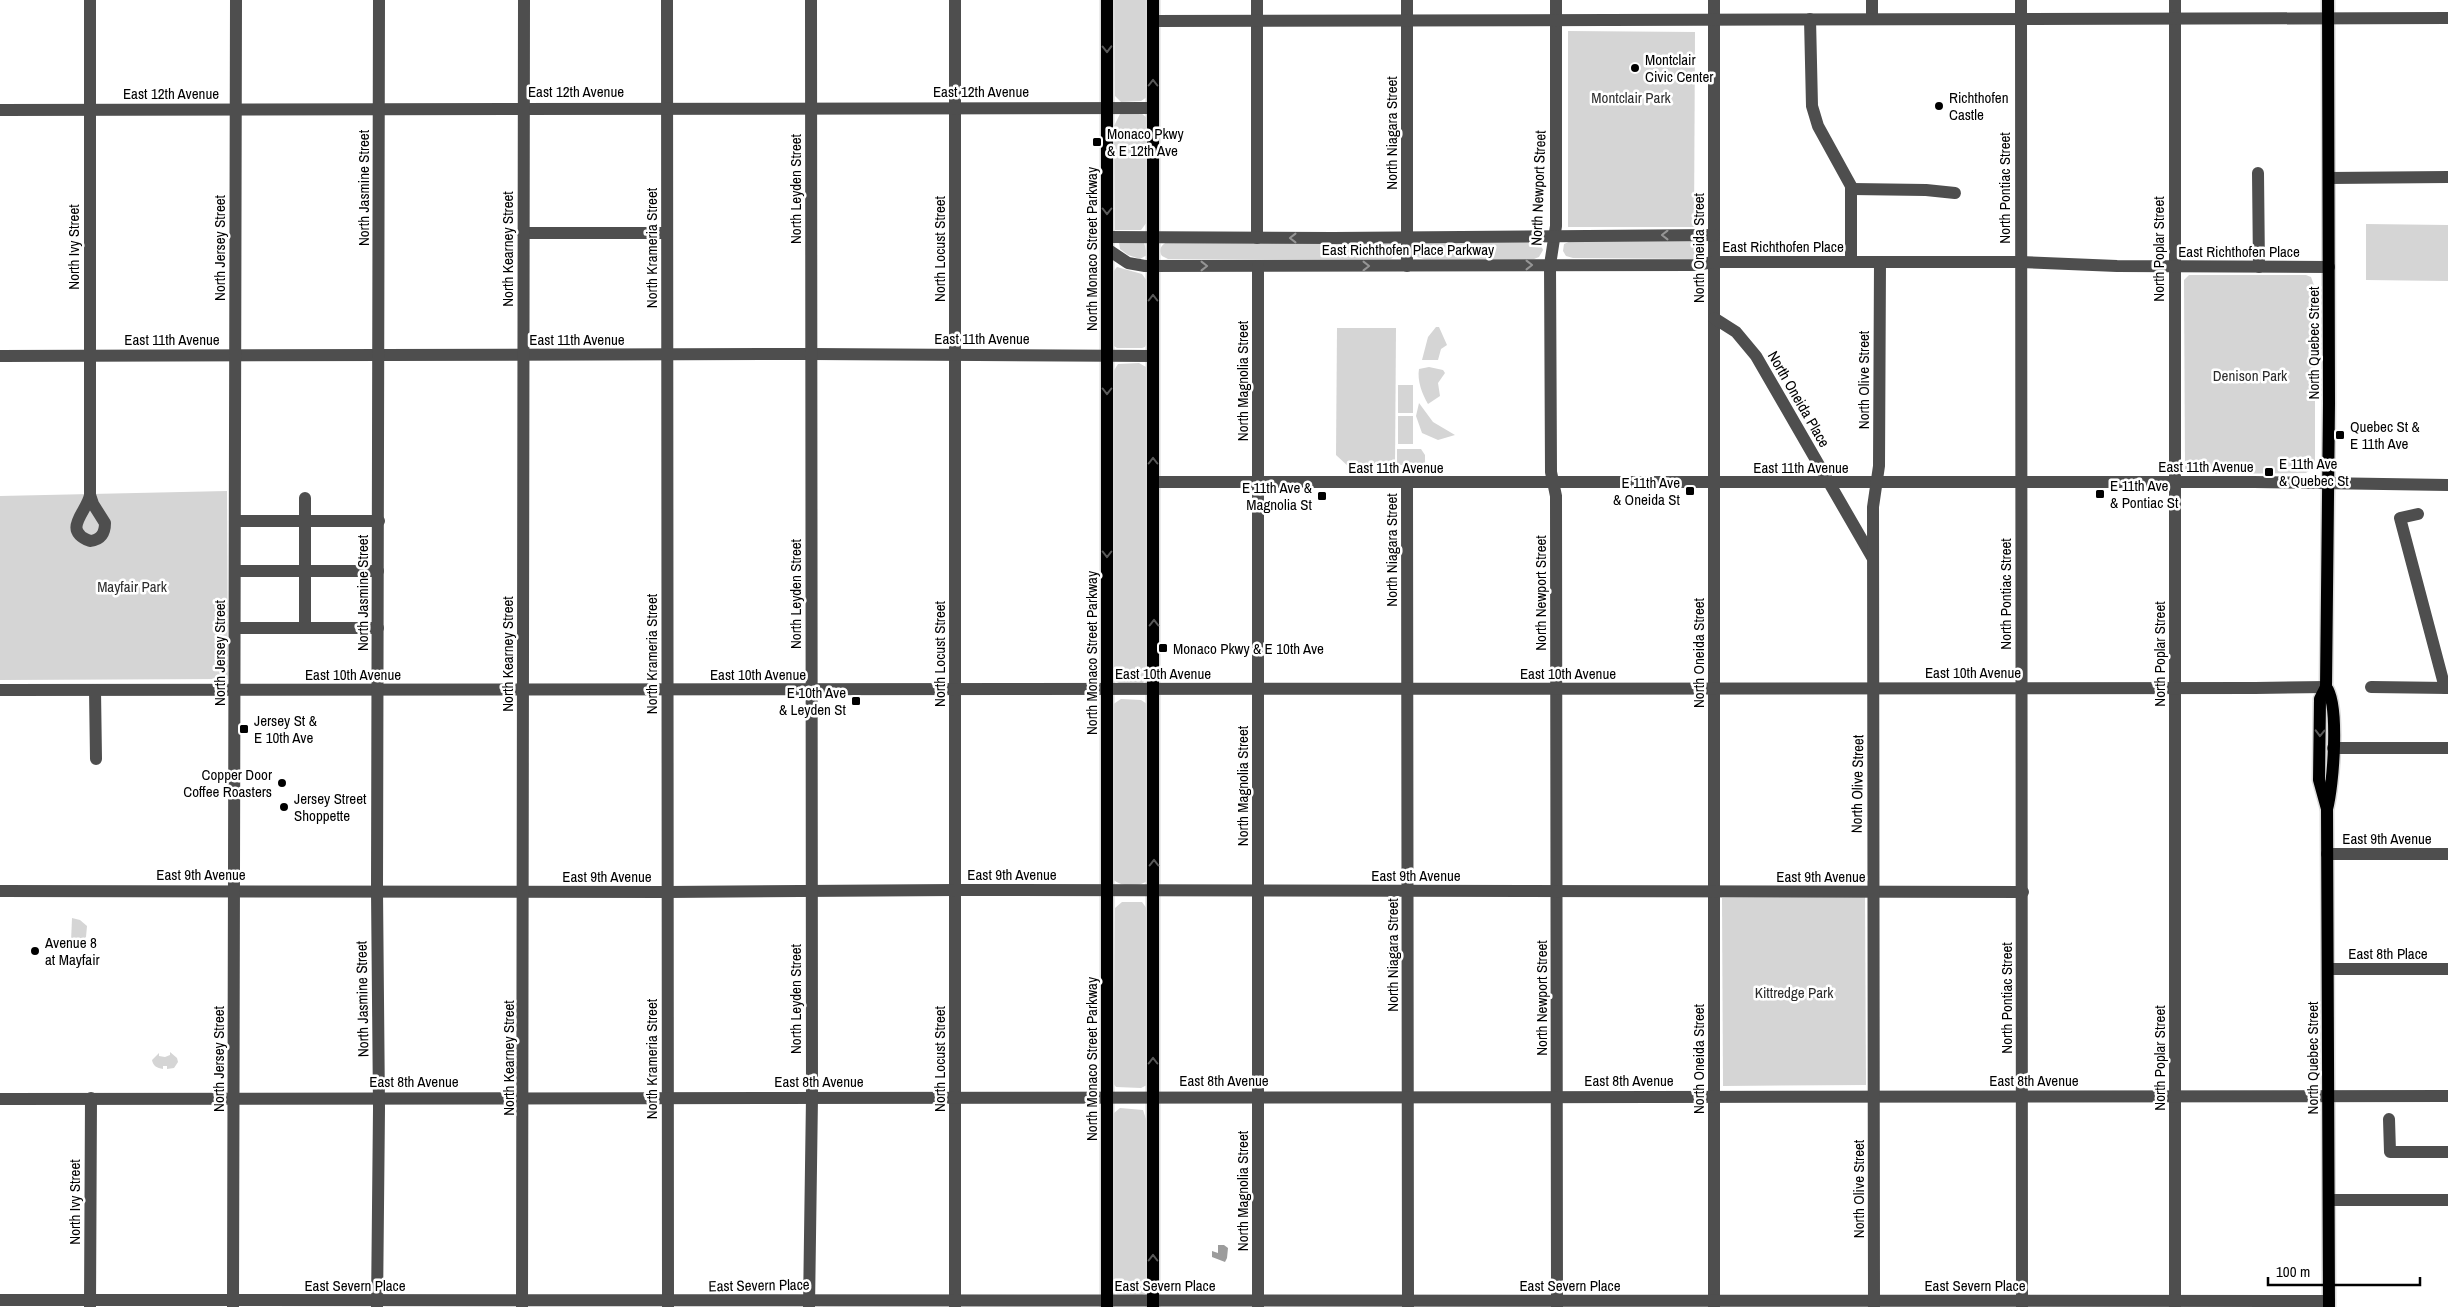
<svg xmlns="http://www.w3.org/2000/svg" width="2448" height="1307" font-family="'Archivo Narrow',sans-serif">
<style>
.green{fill:#d5d5d5}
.water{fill:#9c9c9c}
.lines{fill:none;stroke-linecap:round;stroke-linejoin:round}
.major-casing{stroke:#dbdbdb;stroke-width:15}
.minor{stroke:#4e4e4e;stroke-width:12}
.major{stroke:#000;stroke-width:12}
.oneway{stroke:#595959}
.oneway2{stroke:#959595}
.poi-dot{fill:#000;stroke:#fff;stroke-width:2}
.labels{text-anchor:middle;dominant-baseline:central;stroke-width:5;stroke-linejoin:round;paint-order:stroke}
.poi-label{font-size:15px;fill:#000;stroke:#fff;text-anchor:start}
.street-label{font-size:15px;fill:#000;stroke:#fff}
.park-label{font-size:15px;fill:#2c2c2c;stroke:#fff}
</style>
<rect width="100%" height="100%" fill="#fff"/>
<g class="green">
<polygon points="1114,0 1147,0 1147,97 1141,101 1121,102 1115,96"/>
<polygon points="1568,31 1695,32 1694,227 1568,227"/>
<polygon points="1141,113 1147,118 1147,222 1141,230 1115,230 1114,126 1120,114"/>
<polygon points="2366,224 2448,225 2448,281 2366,280"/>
<polygon points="1571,241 1694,241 1701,243 1703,248 1701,256 1697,259 1573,258 1566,256 1563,251 1564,244"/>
<polygon points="1119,242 1144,242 1147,255 1140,259 1128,255 1120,249"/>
<path d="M 1167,242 L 1396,244 L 1399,252 L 1391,259 L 1168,259 L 1162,256 C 1158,250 1161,245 1167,242 Z"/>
<polygon points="1536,242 1541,245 1543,250 1539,257 1534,259 1424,259 1417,257 1414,253 1415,247 1420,243"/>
<polygon points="1117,267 1142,274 1147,281 1148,340 1145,347 1142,348 1117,348 1114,346 1113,272"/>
<polygon points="2189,275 2306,275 2311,277 2315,288 2315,462 2314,467 2306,473 2191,474 2185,469 2184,280"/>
<polygon points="1436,327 1439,327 1447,345 1441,349 1438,360 1422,360 1428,337"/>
<polygon points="1337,328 1396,328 1395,467 1349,467 1336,455"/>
<polygon points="1139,363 1146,367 1148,371 1148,677 1143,683 1119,683 1115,681 1113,676 1113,372 1118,364"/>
<path d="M 1429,367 L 1443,370 L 1445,373 L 1438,383 L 1440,396 L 1428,404 C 1422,394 1417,380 1419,369 Z"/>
<rect x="1398" y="385" width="15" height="28"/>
<polygon points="1419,403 1433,422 1455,435 1438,440 1422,433 1416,416"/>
<rect x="1398" y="416" width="15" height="28"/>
<polygon points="1397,449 1421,449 1425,455 1425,465 1397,465"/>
<polygon points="227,491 228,679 0,680 0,496"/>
<path d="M 1121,699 L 1141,700 L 1147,704 L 1147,881 C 1140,887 1119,887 1113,879 L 1112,705 Z"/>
<polygon points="1865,897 1866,1085 1723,1086 1722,898"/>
<polygon points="1122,902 1142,902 1147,909 1147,1085 1141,1088 1116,1087 1113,1083 1115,908"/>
<polygon points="72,918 80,920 87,926 86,937 80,941 71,942"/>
<path d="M 170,1052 L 177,1058 L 178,1062 L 174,1068 L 167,1069 L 167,1066 L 163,1066 L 163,1069 C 157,1068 153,1066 152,1060 L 159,1053 L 159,1056 L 165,1057 L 170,1055 Z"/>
<polygon points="1120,1108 1143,1110 1146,1119 1146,1287 1145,1294 1142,1295 1117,1294 1113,1286 1114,1113"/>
</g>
<polygon class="water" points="1218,1245 1224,1245 1228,1248 1227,1258 1225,1262 1212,1257 1212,1251 1218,1253"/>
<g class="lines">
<g class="major-casing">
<g id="major">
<polyline points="1107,0 1107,1307"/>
<polyline points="1153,0 1153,1307"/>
<path d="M 2328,0 L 2329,403 L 2326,687 C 2340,704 2333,787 2327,809 L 2329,1307"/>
<polyline points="2326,687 2320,699 2319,780 2327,809"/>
</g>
</g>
<g class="minor">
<polyline points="667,0 668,1307"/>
<polyline points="955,0 955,1307"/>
<polyline points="1257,0 1257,238"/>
<polyline points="1407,0 1407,266"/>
<polyline points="1556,0 1556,226 1550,265 1551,472 1556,496 1557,1307"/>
<polyline points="1714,0 1714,1307"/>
<polyline points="2021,0 2022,1307"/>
<polyline points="2175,0 2175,1307"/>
<polyline points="1810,19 1812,106 1818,126 1851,186 1851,262"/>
<polyline points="1872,19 1872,0"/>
<polyline points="1153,21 2448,18"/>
<polyline points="0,110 1153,108"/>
<polyline points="2258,173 2259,267"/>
<polyline points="2329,178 2448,177"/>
<polyline points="1852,189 1926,190 1955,193"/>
<polyline points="523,233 667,233"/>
<polyline points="1107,237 1333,238 1714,235"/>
<polyline points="1107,249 1128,263 1145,266 1695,265 1714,262 2020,262 2117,266 2329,267"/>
<polyline points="1714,318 1736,332 1756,356 1872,557"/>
<polyline points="0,356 812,354 1153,356"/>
<polyline points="1153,482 2254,482 2448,485"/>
<polyline points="1407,483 1408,1307"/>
<path d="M 90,495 L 93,504 L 105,523 C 105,533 101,540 90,541 C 61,530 87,512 90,495 L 90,0"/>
<polyline points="2418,514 2400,518 2445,688"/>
<polyline points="235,521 379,521"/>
<polyline points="235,571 378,571"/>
<polyline points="235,628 305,628 305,498"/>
<polyline points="305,628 378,628"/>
<polyline points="2371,687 2448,688"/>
<polyline points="0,690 2255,688 2326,687"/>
<polyline points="95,690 96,759"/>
<polyline points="2333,748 2448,748"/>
<polyline points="2327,854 2448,854"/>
<polyline points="0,891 667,892 955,890 2023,892"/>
<polyline points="2328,969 2448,969"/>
<polyline points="0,1099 2448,1096"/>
<polyline points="2389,1119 2390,1152 2448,1152"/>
<polyline points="2329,1200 2448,1200"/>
<polyline points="0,1300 2329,1301"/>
<polyline points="90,1307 91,1098"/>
<polyline points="233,1307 236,0"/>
<polyline points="377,1307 379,1108 377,891 379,0"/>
<polyline points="522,1307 524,0"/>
<polyline points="809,1307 812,1097 811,0"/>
<polyline points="1258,1307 1258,266"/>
<polyline points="1874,1307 1873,507 1879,466 1880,262"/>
</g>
<use href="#major" class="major"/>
</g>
<defs><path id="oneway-chevron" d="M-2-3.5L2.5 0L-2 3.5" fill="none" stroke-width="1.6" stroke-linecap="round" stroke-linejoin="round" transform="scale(1.25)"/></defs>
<g class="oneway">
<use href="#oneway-chevron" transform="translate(1107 49) rotate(89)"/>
<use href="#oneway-chevron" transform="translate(1153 83) rotate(-90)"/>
<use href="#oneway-chevron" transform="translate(1107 211) rotate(90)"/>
<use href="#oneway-chevron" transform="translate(1153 298) rotate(-90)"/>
<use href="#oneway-chevron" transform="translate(1107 391) rotate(90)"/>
<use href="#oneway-chevron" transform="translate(1153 461) rotate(-90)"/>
<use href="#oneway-chevron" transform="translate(1107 554) rotate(90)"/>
<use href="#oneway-chevron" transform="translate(1154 623) rotate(-90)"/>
<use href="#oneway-chevron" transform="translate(2320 733) rotate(91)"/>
<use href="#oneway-chevron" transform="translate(1154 863) rotate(-90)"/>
<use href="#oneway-chevron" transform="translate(1153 1061) rotate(-90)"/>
<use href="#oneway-chevron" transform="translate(1153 1258) rotate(-90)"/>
</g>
<g class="oneway2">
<use href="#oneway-chevron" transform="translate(1665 235) rotate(-180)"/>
<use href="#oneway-chevron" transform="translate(1293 238) rotate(-180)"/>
<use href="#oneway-chevron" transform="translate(1529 265)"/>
<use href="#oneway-chevron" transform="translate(1204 266)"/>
<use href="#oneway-chevron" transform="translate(1366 266)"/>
</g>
<g class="poi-dot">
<circle cx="1635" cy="68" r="5"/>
<circle cx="1939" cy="106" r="5"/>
<rect x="1092" y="137" width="10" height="10" rx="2.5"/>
<rect x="2335" y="430" width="10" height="10" rx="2.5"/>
<rect x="2264" y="467" width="10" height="10" rx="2.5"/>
<rect x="1685" y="486" width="10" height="10" rx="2.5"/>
<rect x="2095" y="489" width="10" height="10" rx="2.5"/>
<rect x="1317" y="491" width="10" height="10" rx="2.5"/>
<rect x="1158" y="643" width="10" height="10" rx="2.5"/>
<rect x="851" y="696" width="10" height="10" rx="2.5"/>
<rect x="239" y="724" width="10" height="10" rx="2.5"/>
<circle cx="282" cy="783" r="5"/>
<circle cx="284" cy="807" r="5"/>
<circle cx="35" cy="951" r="5"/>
</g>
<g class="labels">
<g class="poi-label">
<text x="1645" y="59">Montclair<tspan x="1645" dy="17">Civic Center</tspan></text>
<text x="1949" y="97">Richthofen<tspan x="1949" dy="17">Castle</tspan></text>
<text x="1107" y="133">Monaco Pkwy<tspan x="1107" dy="17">&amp; E 12th Ave</tspan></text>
<text x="2350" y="426">Quebec St &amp;<tspan x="2350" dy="17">E 11th Ave</tspan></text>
<text x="2279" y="463">E 11th Ave<tspan x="2279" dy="17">&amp; Quebec St</tspan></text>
<text x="1680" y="482" text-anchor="end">E 11th Ave<tspan x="1680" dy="17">&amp; Oneida St</tspan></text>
<text x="2110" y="485">E 11th Ave<tspan x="2110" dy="17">&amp; Pontiac St</tspan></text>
<text x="1312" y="487" text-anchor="end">E 11th Ave &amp;<tspan x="1312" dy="17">Magnolia St</tspan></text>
<text x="1173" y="648">Monaco Pkwy &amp; E 10th Ave</text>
<text x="846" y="692" text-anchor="end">E 10th Ave<tspan x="846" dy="17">&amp; Leyden St</tspan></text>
<text x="254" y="720">Jersey St &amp;<tspan x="254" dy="17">E 10th Ave</tspan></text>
<text x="272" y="774" text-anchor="end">Copper Door<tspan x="272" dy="17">Coffee Roasters</tspan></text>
<text x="294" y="798">Jersey Street<tspan x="294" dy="17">Shoppette</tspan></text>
<text x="45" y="942">Avenue 8<tspan x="45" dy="17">at Mayfair</tspan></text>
</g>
<g class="street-label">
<text x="576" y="91">East 12th Avenue</text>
<text x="981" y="91">East 12th Avenue</text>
<text x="171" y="93">East 12th Avenue</text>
<text transform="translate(1391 133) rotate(-90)">North Niagara Street</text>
<text transform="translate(363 188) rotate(-90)">North Jasmine Street</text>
<text transform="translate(1538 188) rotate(-88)">North Newport Street</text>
<text transform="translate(2004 188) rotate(-90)">North Pontiac Street</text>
<text transform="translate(795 189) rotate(-90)">North Leyden Street</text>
<text x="1783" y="246">East Richthofen Place</text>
<text transform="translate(73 247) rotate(-90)">North Ivy Street</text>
<text transform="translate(219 248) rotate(-90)">North Jersey Street</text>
<text transform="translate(651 248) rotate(-90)">North Krameria Street</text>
<text transform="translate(1698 248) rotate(-90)">North Oneida Street</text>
<text transform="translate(507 249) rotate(-90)">North Kearney Street</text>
<text transform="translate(939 249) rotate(-90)">North Locust Street</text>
<text transform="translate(1091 249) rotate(-90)">North Monaco Street Parkway</text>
<text x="1408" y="249">East Richthofen Place Parkway</text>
<text transform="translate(2158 249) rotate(-90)">North Poplar Street</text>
<text x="2239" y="251">East Richthofen Place</text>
<text x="982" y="338">East 11th Avenue</text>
<text x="172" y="339">East 11th Avenue</text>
<text x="577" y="339">East 11th Avenue</text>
<text transform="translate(2313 343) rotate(-90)">North Quebec Street</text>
<text transform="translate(1863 380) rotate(-90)">North Olive Street</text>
<text transform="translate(1242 381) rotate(-90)">North Magnolia Street</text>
<text transform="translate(1799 399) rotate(60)">North Oneida Place</text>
<text x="2206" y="466">East 11th Avenue</text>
<text x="1396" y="467">East 11th Avenue</text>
<text x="1801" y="467">East 11th Avenue</text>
<text transform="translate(1391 550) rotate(-90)">North Niagara Street</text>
<text transform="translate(362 593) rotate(-90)">North Jasmine Street</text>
<text transform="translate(1540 593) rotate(-90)">North Newport Street</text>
<text transform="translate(795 594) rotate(-90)">North Leyden Street</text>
<text transform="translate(2005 594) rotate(-90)">North Pontiac Street</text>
<text transform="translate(219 653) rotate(-90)">North Jersey Street</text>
<text transform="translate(1091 653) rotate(-90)">North Monaco Street Parkway</text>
<text transform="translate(1698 653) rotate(-90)">North Oneida Street</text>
<text transform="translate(507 654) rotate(-90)">North Kearney Street</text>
<text transform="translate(651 654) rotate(-90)">North Krameria Street</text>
<text transform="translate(939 654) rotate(-90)">North Locust Street</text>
<text transform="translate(2159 654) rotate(-90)">North Poplar Street</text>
<text x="1973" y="672">East 10th Avenue</text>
<text x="1163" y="673">East 10th Avenue</text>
<text x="1568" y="673">East 10th Avenue</text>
<text x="353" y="674">East 10th Avenue</text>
<text x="758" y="674">East 10th Avenue</text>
<text transform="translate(1857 784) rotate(-89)">North Olive Street</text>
<text transform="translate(1242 786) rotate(-90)">North Magnolia Street</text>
<text x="2387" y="838">East 9th Avenue</text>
<text x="201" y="874">East 9th Avenue</text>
<text x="1012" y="874">East 9th Avenue</text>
<text x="1416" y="875">East 9th Avenue</text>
<text x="607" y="876">East 9th Avenue</text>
<text x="1821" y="876">East 9th Avenue</text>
<text x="2388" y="953">East 8th Place</text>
<text transform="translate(1392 955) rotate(-90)">North Niagara Street</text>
<text transform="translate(1541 998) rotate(-90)">North Newport Street</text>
<text transform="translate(2006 998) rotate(-90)">North Pontiac Street</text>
<text transform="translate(362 999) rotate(-91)">North Jasmine Street</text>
<text transform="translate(795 999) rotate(-90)">North Leyden Street</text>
<text transform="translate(508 1058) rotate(-90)">North Kearney Street</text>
<text transform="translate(2159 1058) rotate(-90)">North Poplar Street</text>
<text transform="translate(2312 1058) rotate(-90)">North Quebec Street</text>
<text transform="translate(218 1059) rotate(-90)">North Jersey Street</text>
<text transform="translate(651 1059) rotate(-90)">North Krameria Street</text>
<text transform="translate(939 1059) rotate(-90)">North Locust Street</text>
<text transform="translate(1091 1059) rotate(-90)">North Monaco Street Parkway</text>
<text transform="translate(1698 1059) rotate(-90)">North Oneida Street</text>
<text x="1224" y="1080">East 8th Avenue</text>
<text x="1629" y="1080">East 8th Avenue</text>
<text x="2034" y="1080">East 8th Avenue</text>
<text x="414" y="1081">East 8th Avenue</text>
<text x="819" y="1081">East 8th Avenue</text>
<text transform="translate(1858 1189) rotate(-90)">North Olive Street</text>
<text transform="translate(1242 1191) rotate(-90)">North Magnolia Street</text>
<text transform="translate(74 1202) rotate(-90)">North Ivy Street</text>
<text x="355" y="1285">East Severn Place</text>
<text transform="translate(759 1285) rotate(-1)">East Severn Place</text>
<text x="1165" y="1285">East Severn Place</text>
<text x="1570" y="1285">East Severn Place</text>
<text x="1975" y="1285">East Severn Place</text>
</g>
<g class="park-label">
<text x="1631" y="97">Montclair Park</text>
<text x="2250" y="375">Denison Park</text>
<text x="132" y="586">Mayfair Park</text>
<text x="1794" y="992">Kittredge Park</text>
</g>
</g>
<path d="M2268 1277v8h152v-8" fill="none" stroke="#000000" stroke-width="2.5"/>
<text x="2276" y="1277" font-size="15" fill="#000000" stroke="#ffffff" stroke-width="4" paint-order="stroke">100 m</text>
</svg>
